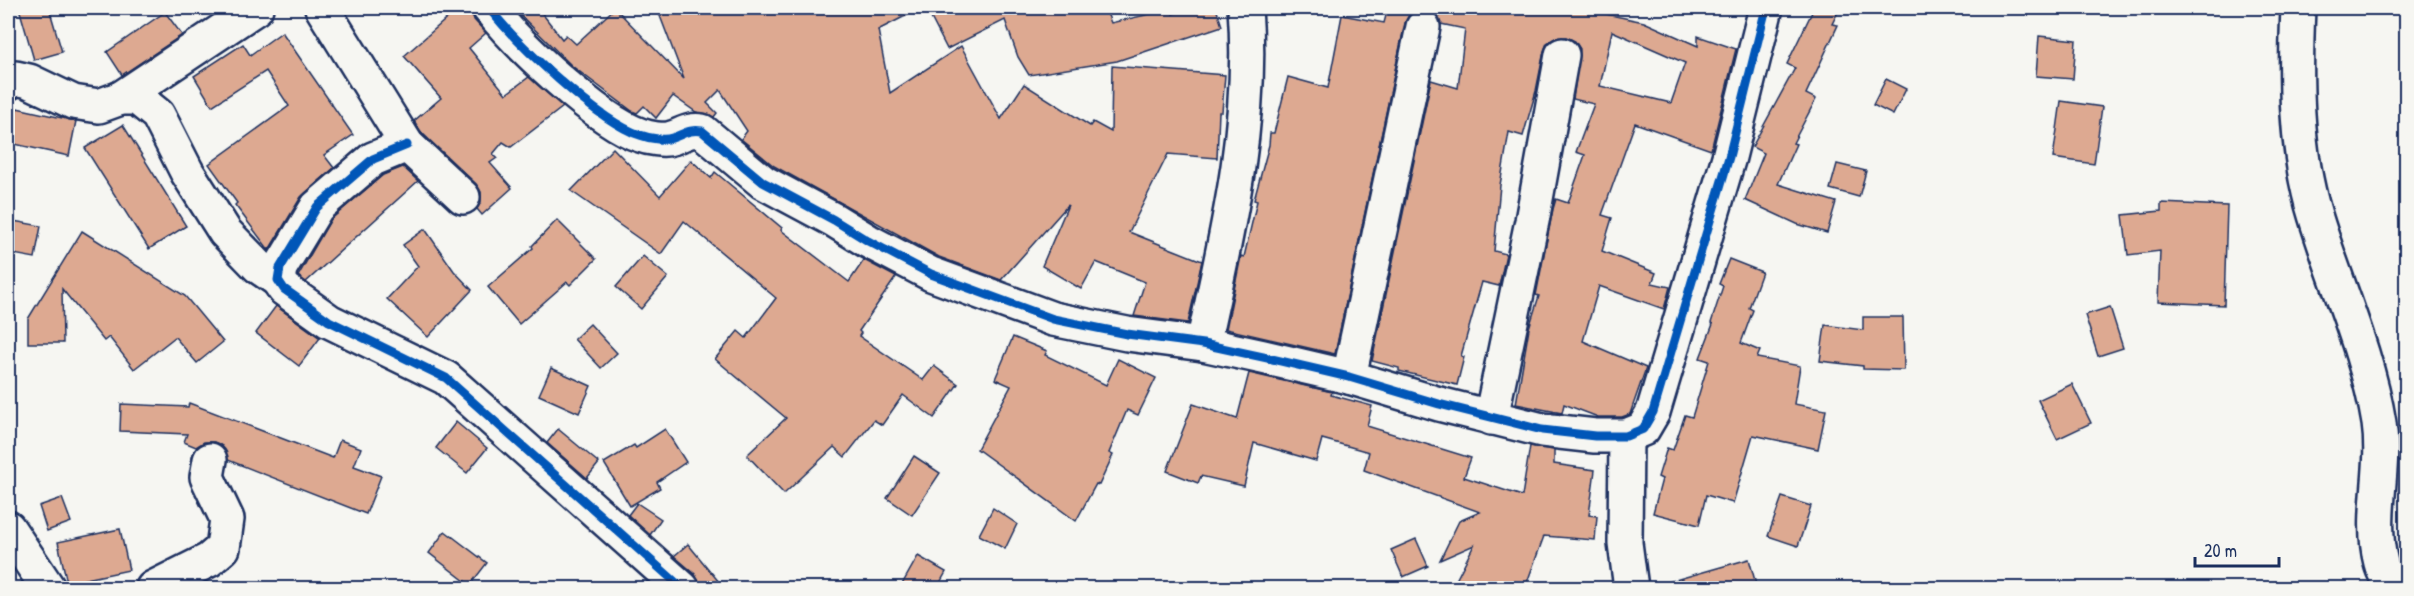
<svg xmlns="http://www.w3.org/2000/svg" width="2414" height="596" font-family="'Patrick Hand',sans-serif">
<style>
.building{fill:#dda991;stroke:#1b2f5e;stroke-width:1.5;fill-rule:evenodd}
.lines{fill:none;stroke-linecap:round;stroke-linejoin:round}
.minor-casing{stroke:#1b2f5e;stroke-width:38}
.minor{stroke:#f6f6f2;stroke-width:33}
.cycleway-casing{stroke:#f6f6f2;stroke-width:13}
.cycleway{stroke:#0057b8;stroke-width:9}
</style>
<rect width="100%" height="100%" fill="#f6f6f2"/>
<filter id="ink" filterUnits="userSpaceOnUse"><feTurbulence type="fractalNoise" baseFrequency=".0167" numOctaves="2"/><feDisplacementMap in="SourceGraphic" scale="12" xChannelSelector="R" yChannelSelector="G"/><feConvolveMatrix kernelMatrix="1 2 1 2 8 2 1 2 1" color-interpolation-filters="sRGB"/></filter>
<g filter="url(#ink)">
<g class="building">
<polygon points="19,8 49,8 62,52 34,60"/>
<polygon points="459,8 471,8 474,20 486,33 469,48 506,94 529,77 563,107 511,147 503,142 493,154 497,158 490,163 512,188 482,215 477,209 481,202 481,192 476,184 422,133 414,121 441,98 404,56"/>
<polygon points="513,8 538,8 562,39 566,35 576,44 615,8 684,79 657,8 921,8 878,30 890,93 961,46 1001,119 1024,84 1090,126 1093,122 1111,132 1112,66 1225,75 1222,112 1219,112 1217,158 1168,154 1129,232 1202,261 1188,323 1134,316 1145,282 1096,262 1081,289 1042,266 1068,205 1001,280 939,257 774,166 741,139 747,131 720,90 707,103 717,113 714,117 696,112 673,96 656,118 644,106 637,113 632,111 572,66"/>
<polygon points="926,8 1105,8 1111,23 1172,9 1173,14 1191,8 1216,8 1222,26 1117,61 1029,75 1018,57 1005,20 947,49"/>
<path d="M 1388,8 L 1577,8 L 1644,22 L 1698,46 L 1698,36 L 1736,49 L 1711,150 L 1635,123 L 1602,215 L 1612,218 L 1602,251 L 1656,273 L 1652,283 L 1670,287 L 1664,309 L 1599,286 L 1583,341 L 1646,368 L 1630,414 L 1622,417 L 1598,417 L 1564,404 L 1562,413 L 1516,404 L 1529,328 L 1539,296 L 1536,295 L 1553,209 L 1556,199 L 1568,203 L 1585,155 L 1576,152 L 1594,104 L 1573,99 L 1580,49 L 1575,41 L 1566,37 L 1555,38 L 1547,43 L 1544,51 L 1536,91 L 1523,136 L 1509,132 L 1500,185 L 1494,251 L 1506,254 L 1499,286 L 1482,282 L 1461,356 L 1464,357 L 1457,385 L 1399,371 L 1399,368 L 1372,361 L 1431,80 L 1458,88 L 1465,29 L 1441,24 L 1436,14 L 1427,9 L 1417,9 L 1409,15 L 1405,23 L 1335,354 L 1226,329 L 1241,256 L 1244,257 L 1257,201 L 1254,200 L 1269,145 L 1270,133 L 1274,133 L 1288,77 L 1328,88 L 1342,15 L 1384,23 ZM 1612,31 L 1685,63 L 1671,103 L 1600,86 Z"/>
<polygon points="1814,8 1840,8 1832,24 1838,25 1806,94 1816,99 1793,143 1796,144 1778,184 1836,202 1827,233 1797,224 1745,200 1764,153 1752,147 1795,68 1787,64"/>
<polygon points="165,12 182,35 122,75 107,52"/>
<polygon points="282,32 353,135 324,155 334,168 301,197 269,250 235,205 237,203 209,164 289,106 266,71 212,106 194,76 243,44 250,55"/>
<polygon points="2039,36 2076,40 2073,79 2036,76"/>
<polygon points="1886,79 1906,89 1893,115 1873,105"/>
<polygon points="2061,101 2102,107 2094,164 2053,158"/>
<polygon points="17,108 76,121 69,156 10,143"/>
<polygon points="123,125 186,226 149,249 85,148"/>
<polygon points="613,148 660,196 691,160 711,178 715,172 782,228 781,230 849,282 864,260 896,277 859,331 861,333 859,336 923,380 934,366 958,384 934,418 903,395 882,425 874,420 845,457 834,447 784,494 747,455 786,418 715,359 738,331 746,338 776,298 684,221 661,254 571,191"/>
<polygon points="1837,164 1866,171 1859,197 1830,189"/>
<polygon points="403,167 418,181 306,282 298,276 331,219 383,175"/>
<polygon points="2161,203 2227,206 2224,305 2158,302 2160,251 2128,255 2123,215 2161,211"/>
<polygon points="8,220 41,226 35,258 8,253"/>
<polygon points="557,220 596,259 570,285 567,282 519,324 488,287 533,248 532,246"/>
<polygon points="425,229 454,271 472,290 428,337 387,299 418,266 403,245"/>
<polygon points="82,231 185,296 223,342 197,363 175,337 134,369 109,337 104,341 62,289 63,343 28,343 28,319"/>
<polygon points="643,256 668,277 641,309 616,287"/>
<polygon points="1729,259 1762,272 1749,308 1753,310 1741,343 1760,351 1757,358 1800,366 1794,404 1826,410 1818,449 1753,435 1733,503 1706,495 1699,525 1653,513 1662,479 1658,477 1667,448 1673,450 1685,415 1692,417 1709,361 1700,358 1713,324 1711,323 1723,286 1719,284"/>
<polygon points="276,306 320,338 299,366 256,333"/>
<polygon points="2110,307 2123,348 2098,356 2085,315"/>
<polygon points="1863,317 1903,317 1904,370 1863,369 1863,366 1820,361 1825,325 1863,330"/>
<polygon points="590,324 617,353 601,368 574,339"/>
<polygon points="1013,337 1047,351 1045,355 1106,385 1118,359 1156,378 1138,415 1127,410 1109,453 1113,455 1099,485 1096,484 1076,521 977,449 1011,386 995,379"/>
<polygon points="551,368 591,386 579,413 539,395"/>
<polygon points="1249,373 1332,392 1331,395 1372,406 1367,426 1471,458 1464,477 1522,496 1530,446 1554,450 1554,464 1595,470 1589,515 1597,516 1595,540 1544,536 1525,588 1452,588 1474,545 1440,560 1459,521 1480,512 1364,470 1369,452 1322,439 1316,461 1254,443 1244,486 1201,476 1198,483 1167,471 1193,404 1237,419"/>
<polygon points="2072,384 2091,423 2057,439 2038,400"/>
<polygon points="189,403 333,458 340,440 361,448 354,466 381,476 366,514 228,460 222,446 214,442 204,442 196,447 184,442 187,434 120,431 121,404 188,407"/>
<polygon points="456,422 487,448 467,473 436,448"/>
<polygon points="558,429 599,463 587,478 547,443"/>
<polygon points="665,429 686,462 657,482 660,488 630,506 604,463 634,445 636,448"/>
<polygon points="914,456 940,473 912,515 887,498"/>
<polygon points="1782,497 1811,506 1798,546 1768,536"/>
<polygon points="62,498 71,522 47,531 39,506"/>
<polygon points="637,503 661,519 650,535 628,515"/>
<polygon points="993,508 1017,524 1005,549 979,535"/>
<polygon points="120,529 129,570 67,583 58,542"/>
<polygon points="445,531 487,563 470,585 429,553"/>
<polygon points="1416,539 1428,566 1403,577 1391,550"/>
<polygon points="688,544 724,588 700,588 695,574 674,556"/>
<polygon points="918,556 946,572 937,588 900,588"/>
<polygon points="1749,559 1757,588 1669,588 1668,582"/>
</g>
<g class="lines">
<g class="minor-casing">
<g id="minor">
<polyline points="322,8 407,145 463,197"/>
<path d="M 489,8 C 516,43 599,122 640,135 C 648,138 664,141 672,138 C 684,134 689,129 702,131 L 763,182 L 834,220 L 868,241 L 931,274 L 1053,319 L 1127,334 L 1203,344 L 1263,357 L 1349,377 L 1439,404 L 1542,430 L 1595,436 L 1626,436 L 1643,429 L 1653,412 L 1729,157 L 1766,8"/>
<path d="M 2298,8 C 2295,75 2295,150 2315,215 C 2336,285 2367,350 2379,423 C 2386,470 2369,517 2381,563 C 2383,572 2389,580 2392,588"/>
<polyline points="8,83 16,78 29,81 73,102 99,106 121,98 137,98 158,115 187,172 225,232 259,267 278,280"/>
<polyline points="121,98 256,8"/>
<polyline points="407,145 373,159 317,207 280,268 278,280 284,289 329,321 446,378 682,588"/>
<path d="M 1203,344 C 1227,234 1254,122 1245,8"/>
<polyline points="1349,377 1423,27"/>
<polyline points="1491,418 1532,221 1562,55"/>
<polyline points="1626,436 1625,543 1631,588"/>
<polyline points="8,528 48,588"/>
<polyline points="153,588 209,560 223,548 227,519 207,477 210,460"/>
</g>
</g>
<use href="#minor" class="minor"/>
<g class="cycleway-casing">
<g id="cycleway">
<path d="M 489,8 C 516,43 599,122 640,135 C 648,138 664,141 672,138 C 684,134 689,129 702,131 L 763,182 L 834,220 L 868,241 L 931,274 L 1053,319 L 1127,334 L 1203,344 L 1263,357 L 1349,377 L 1439,404 L 1542,430 L 1595,436 L 1626,436 L 1643,429 L 1653,412 L 1729,157 L 1766,8"/>
<polyline points="407,145 373,159 317,207 280,268 278,280 284,289 329,321 446,378 682,588"/>
</g>
</g>
<use href="#cycleway" class="cycleway"/>
</g>
</g>
<rect width="2414" height="596" fill="none" stroke="#f6f6f2" stroke-width="30"/>
<rect x="15" y="15" width="2384" height="566" fill="none" stroke="#1b2f5e" stroke-width="2" filter="url(#ink)"/>
<path d="M2195 557v9h84v-9" fill="none" stroke="#1b2f5e" stroke-width="3"/>
<text x="2204" y="557" font-size="18" fill="#1b2f5e" stroke="#f6f6f2" stroke-width="4.5" paint-order="stroke">20 m</text>
</svg>
